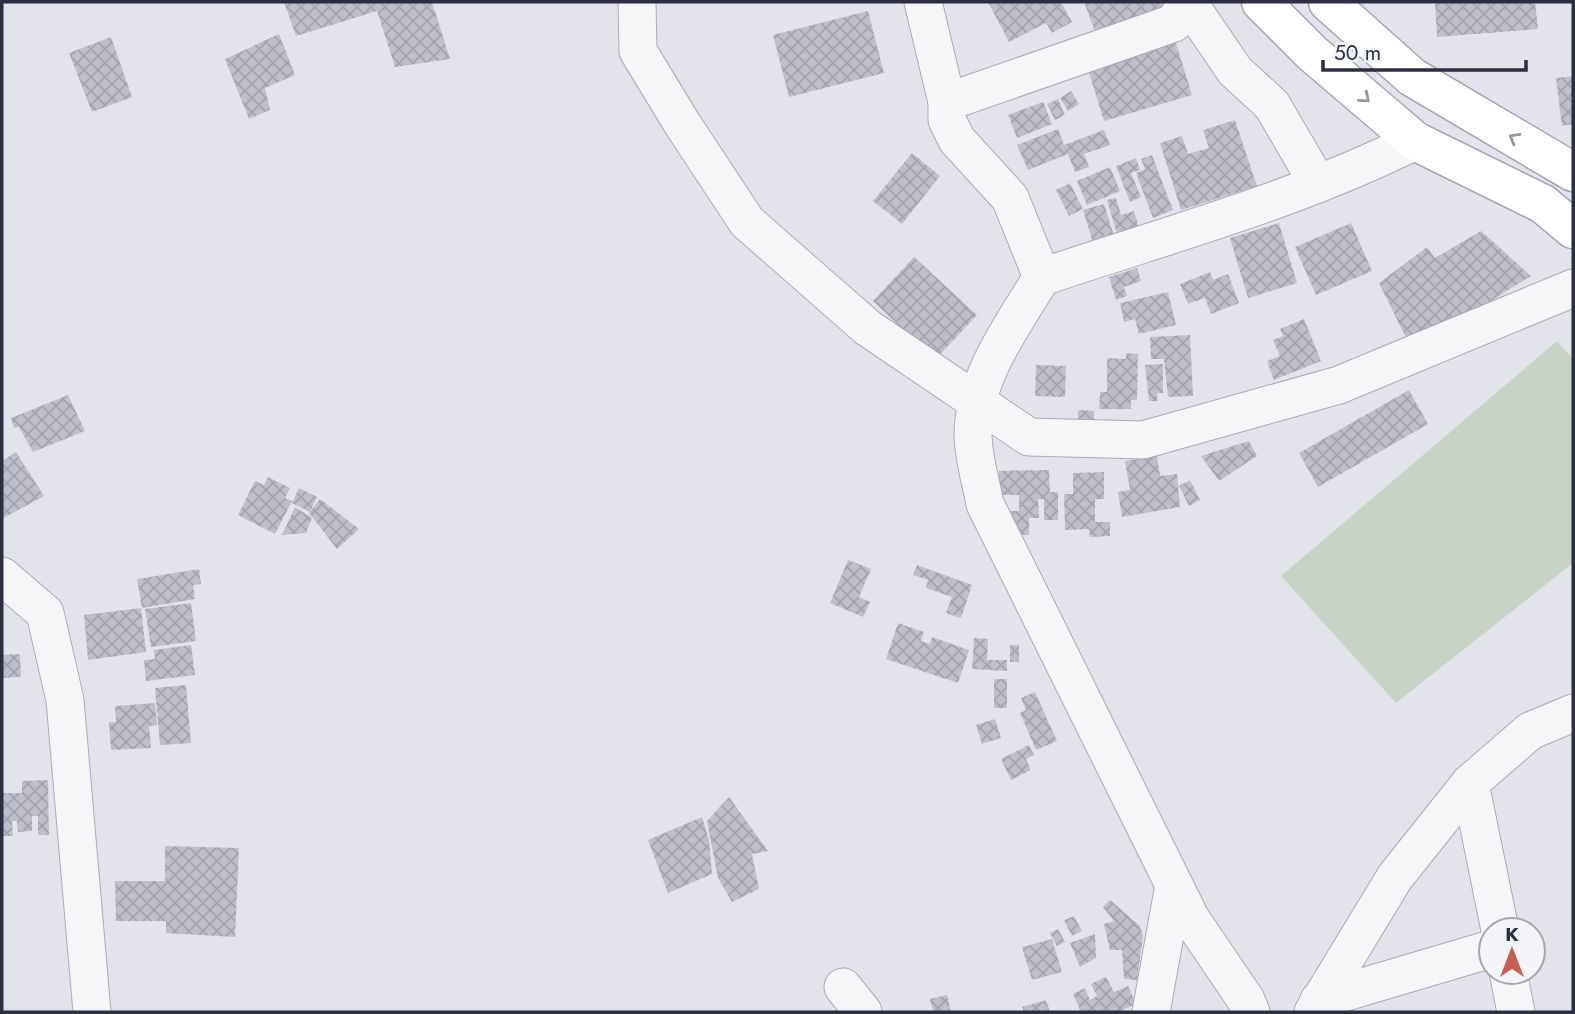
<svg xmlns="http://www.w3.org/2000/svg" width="1575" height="1014" font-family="Jost,sans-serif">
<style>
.pitch{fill:#c5d4c5}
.building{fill:url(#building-cross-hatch)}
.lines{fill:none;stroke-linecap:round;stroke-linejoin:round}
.minor-casing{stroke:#a8aab5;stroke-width:39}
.major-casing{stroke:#a3a6b6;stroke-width:41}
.minor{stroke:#f6f6f9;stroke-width:37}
.major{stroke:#fff;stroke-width:38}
.oneway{stroke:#9696a0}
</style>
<defs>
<pattern id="building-cross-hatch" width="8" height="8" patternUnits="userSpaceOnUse" patternTransform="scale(1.75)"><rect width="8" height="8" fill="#bebfca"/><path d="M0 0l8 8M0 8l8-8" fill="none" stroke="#a3a4af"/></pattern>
</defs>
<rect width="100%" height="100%" fill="#e3e4eb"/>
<polygon class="pitch" points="1557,341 1573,359 1573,563 1396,703 1281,576"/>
<g class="building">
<polygon points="284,2 432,2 450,59 395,67 377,11 296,36"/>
<polygon points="988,2 1061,2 1072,22 1052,33 1046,23 1009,42"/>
<polygon points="1084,2 1170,2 1174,13 1099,42"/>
<polygon points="1435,2 1535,2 1538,29 1437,37"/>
<polygon points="868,11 884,73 789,97 773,35"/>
<polygon points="1173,33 1192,95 1104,121 1085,60"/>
<polygon points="279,34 295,75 265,88 270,110 249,119 225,59"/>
<polygon points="111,37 132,97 92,112 69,53"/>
<polygon points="1573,76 1573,124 1562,126 1556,78"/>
<polygon points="1071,91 1079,104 1068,111 1060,98"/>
<polygon points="1058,99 1065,115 1055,120 1047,104"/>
<polygon points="1043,102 1052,124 1017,138 1008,115"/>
<polygon points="1235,120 1257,186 1181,210 1160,143 1182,136 1188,154 1209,148 1203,130"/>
<polygon points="1058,129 1064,145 1104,130 1110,145 1084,154 1089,167 1075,172 1068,154 1028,170 1017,145"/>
<polygon points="912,153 940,176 902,224 873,201"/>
<polygon points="1152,155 1173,210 1153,218 1136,173 1145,169 1141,159"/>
<polygon points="1136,158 1140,170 1131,173 1141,197 1130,202 1116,166"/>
<polygon points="1110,167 1120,191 1087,205 1077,181"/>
<polygon points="1070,183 1083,209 1069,216 1056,190"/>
<polygon points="1116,198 1121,215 1134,211 1141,235 1119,241 1107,200"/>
<polygon points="1104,204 1115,239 1094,246 1083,210"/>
<polygon points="1279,223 1297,283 1248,298 1230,238"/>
<polygon points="1351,223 1372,271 1316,295 1295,247"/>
<polygon points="1481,231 1531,276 1412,350 1379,283 1427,247 1435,258"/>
<polygon points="914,257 977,315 935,360 873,301"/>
<polygon points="1137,268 1141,281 1124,287 1127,296 1116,300 1109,277"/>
<polygon points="1210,272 1213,280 1228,274 1239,303 1211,314 1205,298 1188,304 1180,284"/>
<polygon points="1168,292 1176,325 1139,334 1135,319 1124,322 1120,303"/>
<polygon points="1304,319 1321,361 1274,380 1267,361 1280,356 1273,340 1283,336 1280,329"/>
<polygon points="1190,335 1193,396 1168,397 1164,359 1151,359 1150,337"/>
<polygon points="1126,353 1138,354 1137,400 1131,400 1131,409 1099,409 1100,392 1107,392 1107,358 1126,359"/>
<polygon points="1163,364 1163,393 1157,393 1157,401 1149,401 1145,365"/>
<polygon points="1036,365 1066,366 1065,397 1035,396"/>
<polygon points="1409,390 1428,424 1318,487 1299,453"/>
<polygon points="68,395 85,431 33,452 19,427 14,428 11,418"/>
<polygon points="1078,410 1094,411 1094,427 1078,426"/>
<polygon points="1249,441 1257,456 1219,481 1201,456"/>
<polygon points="16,452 44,496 2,519 2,461"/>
<polygon points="1157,456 1160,476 1177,474 1180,507 1122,517 1118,492 1130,490 1125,461"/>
<polygon points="1049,470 1050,492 1058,492 1058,520 1044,520 1044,499 1038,499 1039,518 1029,518 1029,535 1007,535 1007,511 1019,511 1019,495 999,495 999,471"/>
<polygon points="1104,472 1104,499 1095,499 1095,522 1110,522 1110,536 1090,537 1089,529 1065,530 1064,494 1073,494 1073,473"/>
<polygon points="268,477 290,488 285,498 292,501 275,534 238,515 255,481 264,485"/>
<polygon points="1190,480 1200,500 1189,506 1179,486"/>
<polygon points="299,488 317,497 310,512 292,503"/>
<polygon points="320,499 359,529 337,549 309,513"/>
<polygon points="295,507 312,518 306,533 282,535"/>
<polygon points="848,560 871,569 859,597 870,602 863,617 830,603"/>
<polygon points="917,565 972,585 961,618 946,613 952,597 926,588 928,580 913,575"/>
<polygon points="199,569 201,584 193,585 195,599 142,608 137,579"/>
<polygon points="191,603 196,641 151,647 145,609"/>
<polygon points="141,608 146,652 88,660 84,615"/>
<polygon points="898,623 924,632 921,641 930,644 932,637 969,650 958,683 886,659"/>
<polygon points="974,638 988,639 987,660 1007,660 1007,671 972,669"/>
<polygon points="191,645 195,675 146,681 144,660 155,659 154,650"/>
<rect x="1010" y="645" width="9" height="17"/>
<polygon points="20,654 21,677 2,678 2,655"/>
<rect x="994" y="679" width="13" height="29"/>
<polygon points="186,685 191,743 160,745 155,688"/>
<polygon points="1035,692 1057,741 1036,750 1020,713 1026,710 1021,698"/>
<polygon points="155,703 157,725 149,726 151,748 111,750 109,722 116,722 115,706"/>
<polygon points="995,719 1001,738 982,744 976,725"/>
<polygon points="1029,745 1034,755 1026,759 1031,770 1011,780 1001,759"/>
<polygon points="48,780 49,835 38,835 38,816 32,816 32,831 18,832 17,821 12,821 13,836 2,836 2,793 22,793 22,781"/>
<polygon points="729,797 768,851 752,854 759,889 732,902 718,878 707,821"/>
<polygon points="702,817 709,840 712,874 668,893 648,840"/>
<polygon points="165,846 239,848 235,937 166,933 166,921 116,921 115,881 165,881"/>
<polygon points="1110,900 1140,926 1143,936 1137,980 1124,979 1122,950 1110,950 1104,924 1114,921 1103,907"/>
<polygon points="1074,916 1082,931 1072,936 1064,920"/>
<polygon points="1058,929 1065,942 1057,946 1050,933"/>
<polygon points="1095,934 1096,958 1080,967 1070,943"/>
<polygon points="1052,939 1062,972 1032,980 1022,947"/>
<polygon points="1106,977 1114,992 1128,986 1136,1004 1118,1012 1081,1012 1073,994 1085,988 1090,1000 1097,996 1091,984"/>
<polygon points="947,995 951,1012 933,1012 930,999"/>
<polygon points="1046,1000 1050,1012 1024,1012 1022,1007"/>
</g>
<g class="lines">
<g class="minor-casing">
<g id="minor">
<polyline points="637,2 638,51 683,125 747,222 868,328 1029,437 1143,440 1339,385 1573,288"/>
<polyline points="923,2 947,102 947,120 957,140 1010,198 1042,277"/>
<polyline points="1188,2 1235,71 1272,105 1318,184"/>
<polyline points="947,102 1174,23 1187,2"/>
<polyline points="2,576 45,613 65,700 92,1012"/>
<polyline points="1470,783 1500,930"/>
<polyline points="1508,972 1516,1012"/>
<polyline points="843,987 863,1012"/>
<polyline points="1319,1000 1491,949"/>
<polyline points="1151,1012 1174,885"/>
<path d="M 1251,1012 L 1246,1000 L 1191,919 L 985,504 C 981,482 973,457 973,434 C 974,376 1013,325 1042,277 C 1167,235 1297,200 1415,141"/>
<polyline points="1313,1012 1395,877 1470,783 1530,731 1573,713"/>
</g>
</g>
<g class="major-casing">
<g id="major">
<polyline points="1261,2 1312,53 1415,141 1543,204 1573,229"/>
<polyline points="1328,2 1412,77 1573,172"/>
</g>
</g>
<use href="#minor" class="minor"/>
<use href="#major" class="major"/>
</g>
<defs><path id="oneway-chevron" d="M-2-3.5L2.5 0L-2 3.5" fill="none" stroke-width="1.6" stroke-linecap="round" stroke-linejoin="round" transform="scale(1.75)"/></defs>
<g class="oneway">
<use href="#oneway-chevron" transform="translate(1365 98) rotate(40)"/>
<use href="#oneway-chevron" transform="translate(1514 138) rotate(-150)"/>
</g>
<rect width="1575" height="1014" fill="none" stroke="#2c2e42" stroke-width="7"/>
<g transform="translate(1512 951)"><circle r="33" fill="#f3f4f8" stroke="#a3a5af" stroke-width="2"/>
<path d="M0-5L12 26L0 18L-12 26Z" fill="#c85e50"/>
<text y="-10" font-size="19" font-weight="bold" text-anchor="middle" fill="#2c2e42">K</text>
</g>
<path d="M1323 60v10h203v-10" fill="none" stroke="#2c2e42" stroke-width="3.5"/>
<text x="1334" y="60" font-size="21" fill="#2c2e42" stroke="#f3f4f8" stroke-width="5" paint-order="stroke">50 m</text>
</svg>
